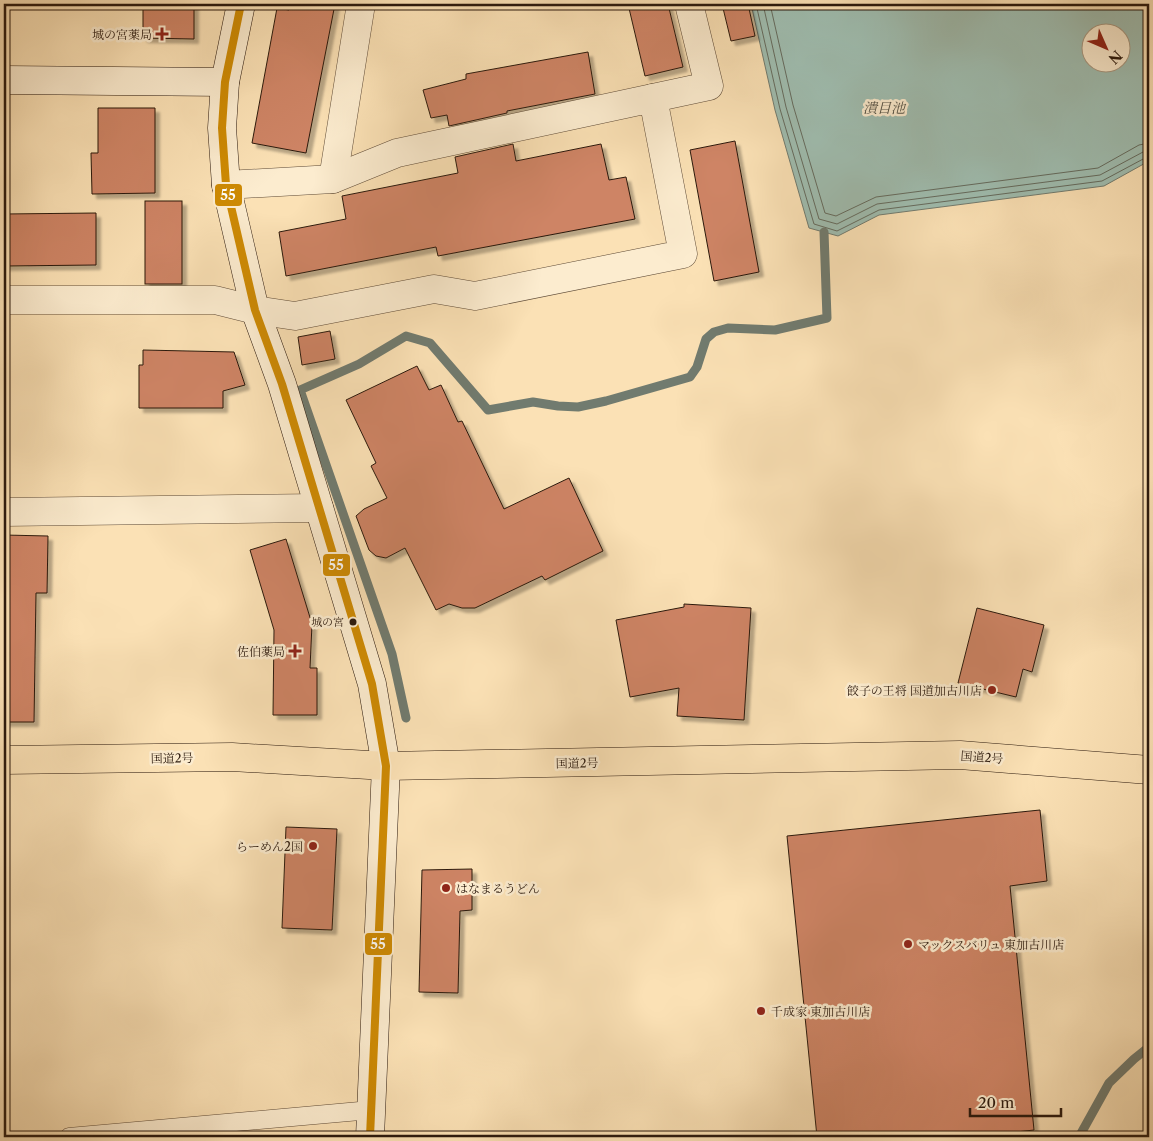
<svg xmlns="http://www.w3.org/2000/svg" width="1153" height="1141" font-family="'Libre Caslon Text','Noto Serif JP',serif">
<style>
.water{fill:#9fbdb0;stroke:#717b6f;fill-rule:evenodd}
.lines{fill:none;stroke-linecap:round;stroke-linejoin:round}
.shore{stroke:#656b5e;stroke-width:1}
.stream{stroke:#717b6f;stroke-width:9}
.building{fill:#ce8465;stroke:#2b190d;filter:url(#shadow)}
.lane-casing{stroke:#5f4b37;stroke-width:19}
.street-casing{stroke:#5f4b37;stroke-width:29}
.secondary-casing{stroke:#2b190d;stroke-width:29}
.highway-casing{stroke:#2b190d;stroke-width:29}
.lane{stroke:#fceccf;stroke-width:18}
.street{stroke:#fceccf;stroke-width:28}
.secondary{stroke:#fceccf;stroke-width:28}
.highway{stroke:#fbe1b5;stroke-width:28}
.bus-1-casing{stroke:#fceccf;stroke-width:11}
.bus-1{stroke:#ce8a03;stroke-width:8}
.poi-dot{fill:#8f2418;stroke:#fceccf;stroke-width:2}
.bus-dot{fill:#2b190d;stroke:#fceccf;stroke-width:2}
.labels{text-anchor:middle;dominant-baseline:central;stroke-width:5;stroke-linejoin:round;paint-order:stroke}
.bus-label{font-size:11px;fill:#2b190d;stroke:#fceccf;text-anchor:end}
.poi-label{font-size:12px;fill:#2b190d;stroke:#fceccf;text-anchor:end}
.street-label{font-size:12px;fill:#2b190d;stroke:#fceccf}
.water-label{font-size:14px;font-style:italic;fill:#545246;stroke:#fceccf}
.line-badge{stroke:#fceccf;stroke-width:2}
.badge-label{font-size:14px;text-anchor:middle;font-weight:bold;fill:#fff}
</style>
<defs>
<filter id="shadow"><feDropShadow dx="4.5" dy="4.5" stdDeviation="1" flood-color="#0004"/></filter>
</defs>
<rect width="100%" height="100%" fill="#fbe1b5"/>
<filter id="stains"><feTurbulence type="fractalNoise" baseFrequency=".004" numOctaves="4"/><feColorMatrix values="0 0 0 0 .2 0 0 0 0 .09 0 0 0 0 .02 0 0 0 .5 -.17"/></filter>
<radialGradient id="worn" r=".72"><stop offset=".6" stop-color="#630" stop-opacity="0"/><stop offset="1" stop-color="#630" stop-opacity=".3"/></radialGradient>
<path class="water" d="M 751,4 L 1149,4 L 1149,161 L 1104,186 L 879,215 L 838,236 L 809,228 L 775,110 ZM 1090,32 L 1120,32 L 1120,62 L 1090,62 Z"/>
<g class="lines">
<g class="shore">
<polyline points="756,4 780,109 814,224 837,231 879,210 1102,181 1145,158 1149,157"/>
<polyline points="763,4 786,107 819,219 837,224 877,204 1100,175 1143,152 1149,151"/>
<polyline points="770,4 793,105 825,213 836,216 876,197 1098,168 1139,145 1149,143"/>
</g>
<g class="stream">
<polyline points="406,718 392,654 300,390 359,364 406,336 430,343 488,410 533,402 558,406 578,407 606,401 690,377 697,367 706,339 714,332 728,328 775,330 827,318 824,232"/>
<polyline points="1079,1137 1109,1083 1134,1059 1149,1047"/>
</g>
</g>
<g class="building">
<polygon points="143,4 194,4 194,39 143,38"/>
<polygon points="291,4 335,4 306,153 252,143 277,8 289,10"/>
<polygon points="628,4 668,4 683,67 645,76"/>
<polygon points="722,4 748,4 755,36 731,41"/>
<polygon points="588,52 595,94 507,111 507,113 449,126 447,115 431,118 423,90 466,79 466,74"/>
<polygon points="98,108 155,108 155,193 92,194 91,153 98,153"/>
<polygon points="735,141 759,272 714,281 690,150"/>
<polygon points="513,144 516,161 601,144 609,180 626,177 635,219 438,256 436,247 286,276 279,232 346,219 342,196 458,173 455,157"/>
<rect x="145" y="201" width="37" height="83"/>
<polygon points="96,213 96,265 4,266 4,214"/>
<polygon points="330,331 335,359 302,365 298,337"/>
<polygon points="143,350 234,352 245,385 223,391 223,408 139,408 139,365 143,365"/>
<polygon points="417,366 429,390 441,385 458,422 462,421 504,509 569,478 603,551 545,580 542,576 475,608 462,608 449,604 436,610 405,548 386,558 376,556 369,550 356,516 364,509 387,498 371,466 376,463 346,400"/>
<polygon points="4,535 48,536 47,593 36,593 34,722 4,722"/>
<polygon points="286,539 312,624 310,668 317,668 317,715 273,715 274,630 250,550"/>
<polygon points="684,604 751,608 744,720 677,716 679,688 630,697 616,620 684,607"/>
<polygon points="977,608 1044,625 1032,672 1023,669 1016,697 958,683"/>
<polygon points="1040,810 1047,881 1010,886 1034,1130 971,1137 817,1137 787,836"/>
<polygon points="286,827 337,829 332,930 282,928"/>
<polygon points="472,869 472,910 460,911 458,993 419,992 422,870"/>
</g>
<g class="lines">
<g class="lane-casing">
<polyline id="lane" points="69,1137 371,1110"/>
</g>
<g class="street-casing">
<g id="street">
<polyline points="653,98 709,86 689,4"/>
<polyline points="333,179 361,4"/>
<polyline points="4,300 215,300 255,310 295,316 434,289 475,296 683,254 653,98 397,153 333,179 226,185"/>
<polyline points="4,512 319,508"/>
</g>
</g>
<g class="secondary-casing">
<g id="secondary">
<polyline points="241,4 225,82 222,128 226,185 255,310 282,384 372,684 386,766 370,1137"/>
<polyline points="4,80 225,82"/>
</g>
</g>
<g class="highway-casing">
<polyline id="highway" points="4,760 232,757 386,766 960,755 1149,770"/>
</g>
<use href="#lane" class="lane"/>
<use href="#street" class="street"/>
<use href="#secondary" class="secondary"/>
<use href="#highway" class="highway"/>
<g class="bus-1-casing">
<polyline id="bus-1" points="241,4 225,82 222,128 226,185 255,310 282,384 372,684 386,766 370,1137"/>
</g>
<use href="#bus-1" class="bus-1"/>
</g>
<g class="poi-dot">
<path d="M159.5 26.5h5v5h5v5h-5v5h-5v-5h-5v-5h5z"/>
<path d="M292.5 643.5h5v5h5v5h-5v5h-5v-5h-5v-5h5z"/>
<circle cx="992" cy="690" r="5"/>
<circle cx="313" cy="846" r="5"/>
<circle cx="446" cy="888" r="5"/>
<circle cx="908" cy="944" r="5"/>
<circle cx="761" cy="1011" r="5"/>
</g>
<circle class="bus-dot" cx="353" cy="622" r="4.5"/>
<g class="labels">
<g class="bus-label">
<text x="344" y="622">城の宮</text>
</g>
<g class="poi-label">
<text x="152" y="34">城の宮薬局</text>
<text x="285" y="651">佐伯薬局</text>
<text x="982" y="690">餃子の王将 国道加古川店</text>
<text x="303" y="846">らーめん2国</text>
<text x="456" y="888" text-anchor="start">はなまるうどん</text>
<text x="918" y="944" text-anchor="start">マックスバリュ 東加古川店</text>
<text x="771" y="1011" text-anchor="start">千成家 東加古川店</text>
</g>
<g class="street-label">
<text transform="translate(982 757) rotate(4)">国道2号</text>
<text transform="translate(172 758) rotate(-1)">国道2号</text>
<text transform="translate(577 763) rotate(-1)">国道2号</text>
</g>
<g class="water-label">
<text x="884" y="108">潰目池</text>
</g>
</g>
<g class="line-badge">
<rect x="214" y="183" width="29" height="24" rx="5" fill="#ce8a03"/>
<rect x="322" y="553" width="29" height="24" rx="5" fill="#ce8a03"/>
<rect x="364" y="932" width="29" height="24" rx="5" fill="#ce8a03"/>
</g>
<g class="badge-label">
<text x="228" y="200">55</text>
<text x="336" y="570">55</text>
<text x="378" y="949">55</text>
</g>
<rect width="1153" height="1141" fill="none" stroke="#fbe1b5" stroke-width="20"/>
<rect x="5" y="5" width="1143" height="1131" fill="none" stroke="#2b190d" stroke-width="2.5"/>
<rect x="10" y="10" width="1133" height="1121" fill="none" stroke="#2b190d"/>
<g transform="translate(1106 48) rotate(135)"><circle r="24" fill="#fceccf" stroke="#a89881"/>
<path d="M0-4L9 19L0 12L-9 19Z" fill="#8f2418"/>
<text y="-8" font-size="14" font-weight="bold" text-anchor="middle" fill="#2b190d">N</text>
</g>
<path d="M970 1108v8h91v-8" fill="none" stroke="#2b190d" stroke-width="2.5"/>
<text x="978" y="1108" font-size="15" fill="#2b190d" stroke="#fceccf" stroke-width="4" paint-order="stroke">20 m</text>
<rect width="100%" height="100%" filter="url(#stains)"/>
<rect width="100%" height="100%" fill="url(#worn)"/>
</svg>
